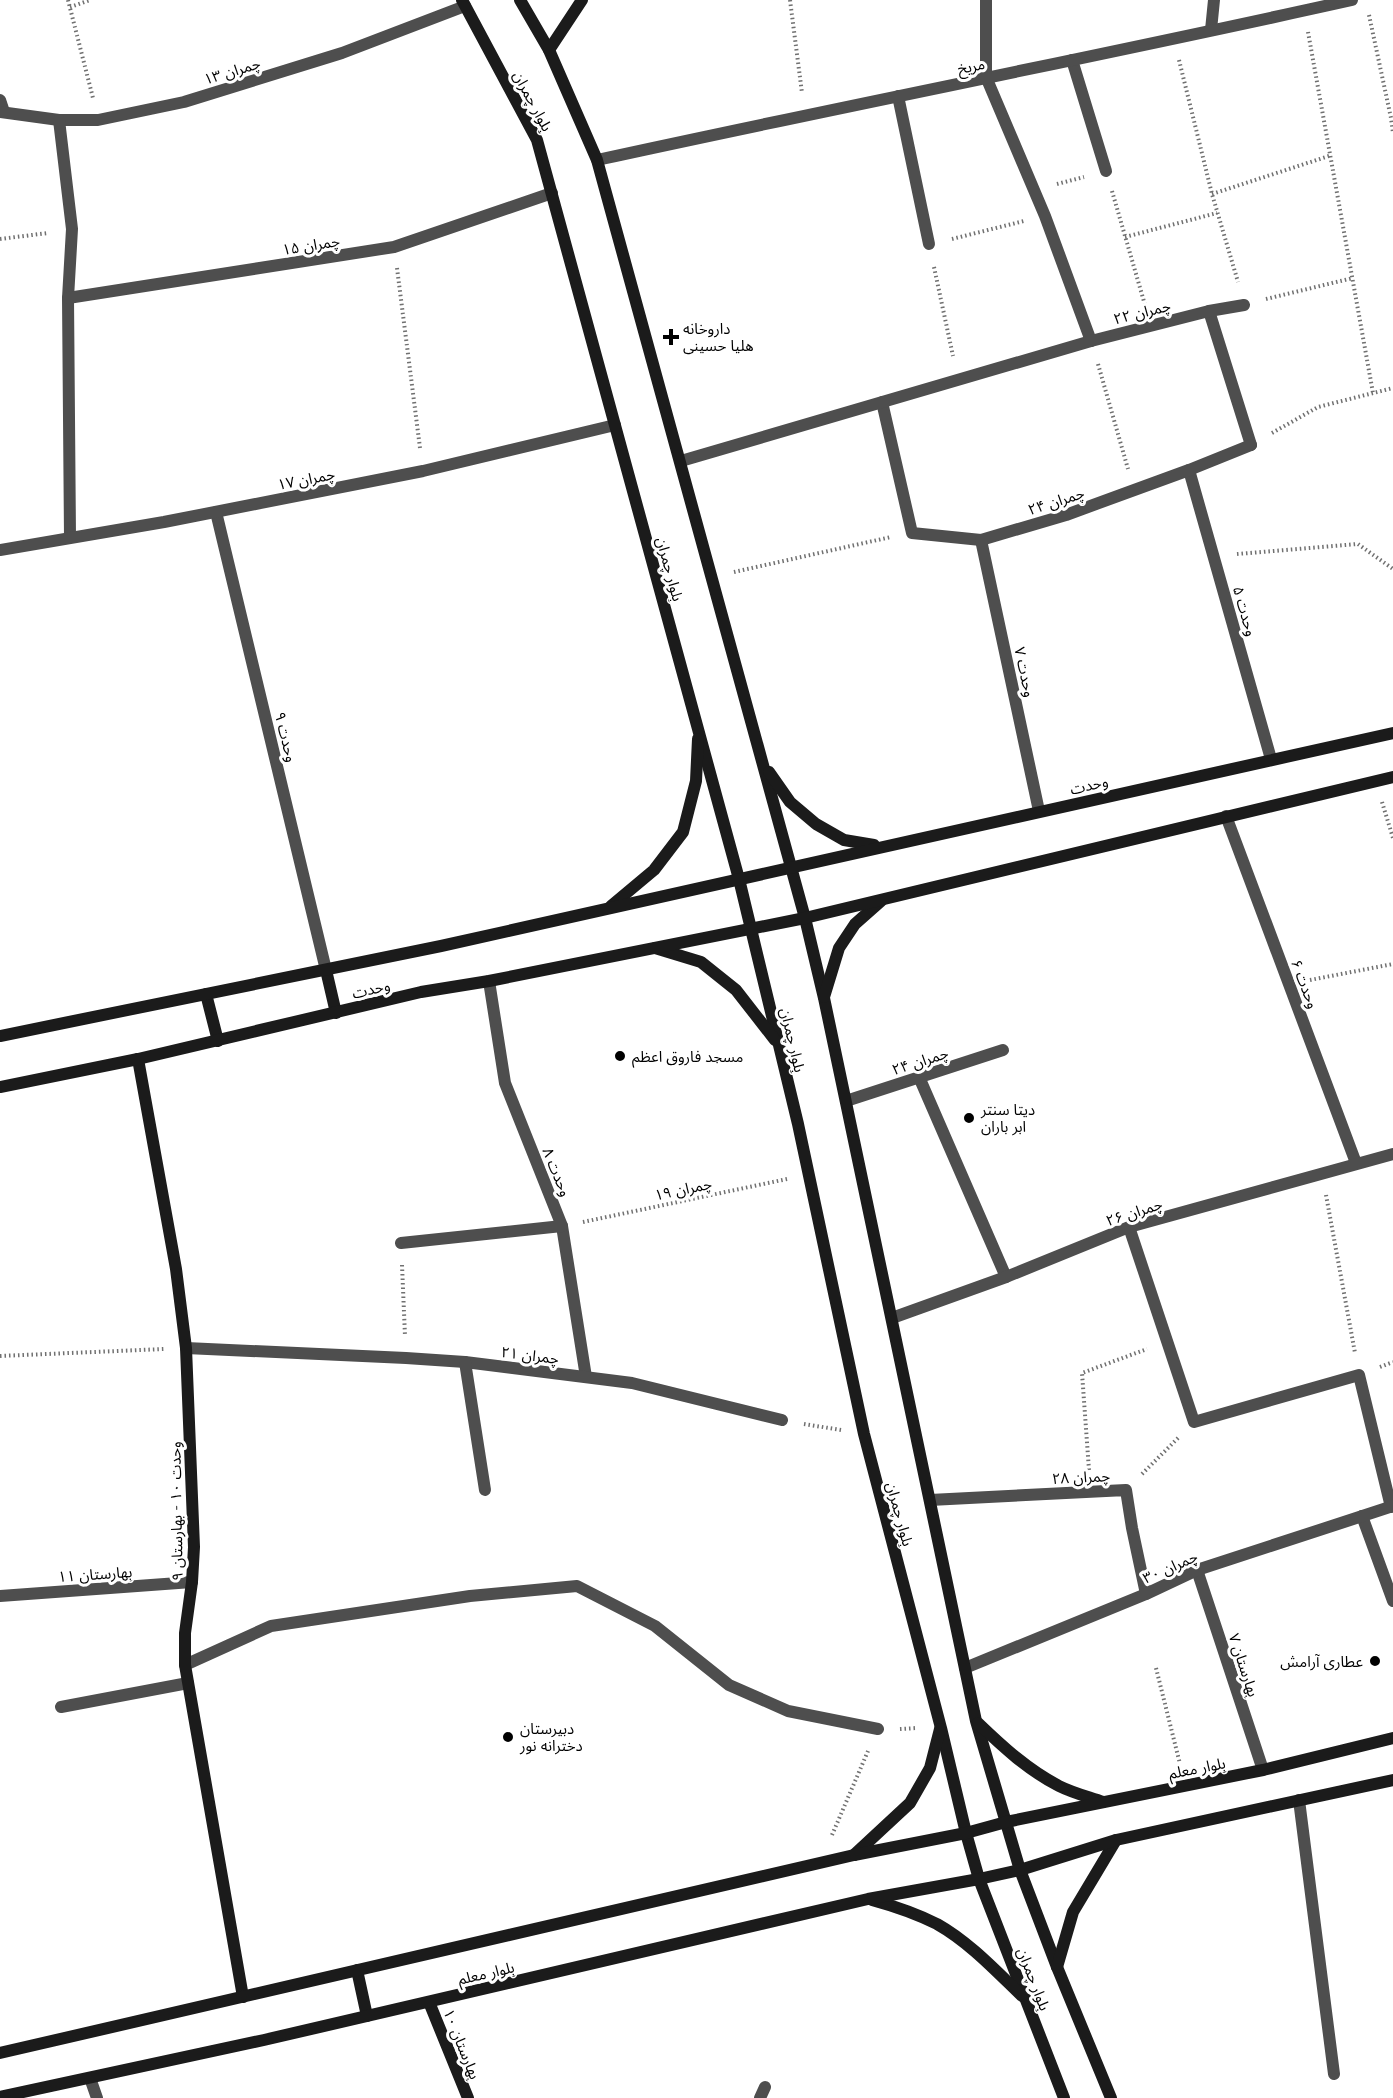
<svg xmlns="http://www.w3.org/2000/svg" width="1393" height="2098" font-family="Quicksand,'Noto Sans Arabic',sans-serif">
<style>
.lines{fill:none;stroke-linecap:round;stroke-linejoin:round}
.path{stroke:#707070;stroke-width:4;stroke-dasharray:1.5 3;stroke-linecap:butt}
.lane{stroke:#4e4e4e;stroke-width:12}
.street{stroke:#4e4e4e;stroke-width:12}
.secondary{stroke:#1b1b1b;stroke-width:12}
.poi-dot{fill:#000;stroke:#fff;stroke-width:2}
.labels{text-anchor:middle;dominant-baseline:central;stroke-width:6;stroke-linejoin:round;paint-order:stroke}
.street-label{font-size:15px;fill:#000;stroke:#fff}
.poi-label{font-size:15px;fill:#000;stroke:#fff;text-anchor:start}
</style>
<rect width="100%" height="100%" fill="#fff"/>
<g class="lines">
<g class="path">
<polyline points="68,0 93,98"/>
<polyline points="790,0 802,93"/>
<polyline points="70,7 90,0"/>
<polyline points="1369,15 1391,118 1393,133"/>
<polyline points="1308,32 1373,393"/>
<polyline points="1179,60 1212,194 1238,282"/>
<polyline points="1057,184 1084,177"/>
<polyline points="1112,191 1145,305"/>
<polyline points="1212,194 1329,156"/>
<polyline points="1125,237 1217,213"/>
<polyline points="0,239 48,233"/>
<polyline points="952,239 1024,221"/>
<polyline points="934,267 953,356"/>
<polyline points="397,268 420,448"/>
<polyline points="1266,299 1353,278"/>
<polyline points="1098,364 1128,469"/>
<polyline points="1272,433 1318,407 1393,388"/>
<polyline points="1237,554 1358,544 1393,569"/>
<polyline points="734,572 891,537"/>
<polyline points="1382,802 1393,838"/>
<polyline points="1310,980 1393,964"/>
<polyline points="1326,1195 1355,1353"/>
<polyline points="583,1222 787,1179"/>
<polyline points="402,1265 405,1336"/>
<polyline points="0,1356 164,1349"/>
<polyline points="1380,1367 1393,1362"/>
<polyline points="804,1424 841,1430"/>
<polyline points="1089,1470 1082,1373 1147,1349"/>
<polyline points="1142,1474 1179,1437"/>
<polyline points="1156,1668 1180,1764"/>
<polyline points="900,1729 917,1728"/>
<polyline points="832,1835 868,1751"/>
</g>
<g class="lane">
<polyline points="1072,60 1106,171"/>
<polyline points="0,100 4,112"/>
<polyline points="1209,311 1251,445"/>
<polyline points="882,402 912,533 981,540"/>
<polyline points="919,1077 1006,1277"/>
<polyline points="846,1101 1003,1050"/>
<polyline points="1129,1227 1194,1422 1359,1375 1391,1507"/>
<polyline points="930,1500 1126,1490 1132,1528 1146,1594"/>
<polyline points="1362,1516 1393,1601"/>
<polyline points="1299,1800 1334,2074"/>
</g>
<g class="street">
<polyline points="986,0 986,77 1045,216 1091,341"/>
<polyline points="1211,30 1214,0"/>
<polyline points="898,96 929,244"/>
<polyline points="0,112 59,120 98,120 184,102 342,53 465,6"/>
<polyline points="59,120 72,229 68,298 70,537"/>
<path d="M 597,160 C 848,105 1101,56 1352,0"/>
<polyline points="68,298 394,247 552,193"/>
<polyline points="681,461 1091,341 1209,311 1244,305"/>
<polyline points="1189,470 1271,759"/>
<polyline points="216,512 326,970"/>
<polyline points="0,550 164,522 423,471 615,425"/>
<polyline points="1039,811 981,540 1066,515 1189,470 1251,445"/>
<polyline points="1226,816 1356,1163"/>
<polyline points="489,981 505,1083 562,1226 586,1377"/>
<polyline points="401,1243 562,1226"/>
<polyline points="892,1318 1006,1277 1129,1227 1393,1154"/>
<polyline points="186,1348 406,1358 465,1362 632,1383 782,1420"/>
<polyline points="465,1362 485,1490"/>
<polyline points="1197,1570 1263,1770"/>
<polyline points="0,1596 192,1582"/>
<polyline points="185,1665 271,1626 470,1596 577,1586 655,1626 729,1685 788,1711 878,1729"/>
<polyline points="965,1668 1146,1594 1197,1570 1393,1506"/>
<polyline points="61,1707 188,1683"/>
<polyline points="90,2078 97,2098"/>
<polyline points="760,2098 765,2087"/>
</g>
<g class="secondary">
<polyline points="462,0 537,140 739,879 798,1124 864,1434 941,1728 966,1833 979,1879 1064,2098"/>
<polyline points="520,0 549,50 597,160 805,918 824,998 976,1721 1020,1870 1057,1967 1111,2098"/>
<polyline points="549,50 582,0"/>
<polyline points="769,772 790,802 816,824 844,840 874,845"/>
<polyline points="611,906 654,870 683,832 696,781 698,739"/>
<polyline points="655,948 701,962 736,990 775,1040"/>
<polyline points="326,970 336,1013"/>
<polyline points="206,994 218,1041"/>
<polyline points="824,997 839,948 855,924 881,901"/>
<polyline points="0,1036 441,946 1393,733"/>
<polyline points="138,1059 176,1269 186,1348 194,1547 192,1582 185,1633 185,1665 243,1997"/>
<polyline points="0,1087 138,1059 421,992 489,981 805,918 1393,777"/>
<path d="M 978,1723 C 1003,1747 1028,1770 1059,1786 C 1073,1793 1089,1797 1103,1802"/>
<polyline points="854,1855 910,1803 930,1768 940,1729"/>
<path d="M 872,1900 C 894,1906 917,1914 937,1924 C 969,1942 996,1971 1022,1996"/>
<polyline points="1057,1967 1073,1912 1116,1840"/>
<polyline points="357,1970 367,2016"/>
<polyline points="429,2002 468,2098"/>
<polyline points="0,2053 854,1855 966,1833 1006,1822 1263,1770 1393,1738"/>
<polyline points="0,2097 264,2040 868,1899 979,1879 1020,1870 1116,1840 1393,1780"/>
</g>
</g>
<g class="poi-dot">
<path d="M668 328h6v6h6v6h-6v6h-6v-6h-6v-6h6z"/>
<circle cx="620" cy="1056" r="6"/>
<circle cx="969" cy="1118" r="6"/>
<circle cx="1375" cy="1661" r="6"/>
<circle cx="508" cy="1737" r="6"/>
</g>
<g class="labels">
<g class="street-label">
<text transform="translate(971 66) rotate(-12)">مریخ</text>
<text transform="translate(232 71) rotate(-17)">چمران ۱۳</text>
<text transform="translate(533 101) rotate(62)">بلوار چمران</text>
<text transform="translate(311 245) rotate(-9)">چمران ۱۵</text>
<text transform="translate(1142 312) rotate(-14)">چمران ۲۲</text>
<text transform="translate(306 479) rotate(-11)">چمران ۱۷</text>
<text transform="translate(1056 501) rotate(-18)">چمران ۲۴</text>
<text transform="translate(670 569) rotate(75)">بلوار چمران</text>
<text transform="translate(1245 611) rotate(74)">وحدت ۵</text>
<text transform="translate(1025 672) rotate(78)">وحدت ۷</text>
<text transform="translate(286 737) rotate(76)">وحدت ۹</text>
<text transform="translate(1089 785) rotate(-13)">وحدت</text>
<text transform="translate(1305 984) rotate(69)">وحدت ۶</text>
<text transform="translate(371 989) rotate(-13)">وحدت</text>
<text transform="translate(793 1040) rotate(77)">بلوار چمران</text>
<text transform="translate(920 1061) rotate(-18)">چمران ۲۴</text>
<text transform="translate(557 1172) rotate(68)">وحدت ۸</text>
<text transform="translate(683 1189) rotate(-12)">چمران ۱۹</text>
<text transform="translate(1134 1212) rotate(-18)">چمران ۲۶</text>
<text transform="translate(530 1355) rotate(7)">چمران ۲۱</text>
<text transform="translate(1081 1477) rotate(-3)">چمران ۲۸</text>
<text transform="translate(176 1511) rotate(-91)">وحدت ۱۰ - بهارستان ۹</text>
<text transform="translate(900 1514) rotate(75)">بلوار چمران</text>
<text transform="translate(1170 1567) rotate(-24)">چمران ۳۰</text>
<text transform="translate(95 1574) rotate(-4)">بهارستان ۱۱</text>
<text transform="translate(1244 1665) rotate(72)">بهارستان ۷</text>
<text transform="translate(1197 1768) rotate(-11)">بلوار معلم</text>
<text transform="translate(486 1973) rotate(-13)">بلوار معلم</text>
<text transform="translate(1034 1979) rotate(69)">بلوار چمران</text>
<text transform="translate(462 2044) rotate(68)">بهارستان ۱۰</text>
</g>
<g class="poi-label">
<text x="683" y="328">داروخانه<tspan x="683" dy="17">هلیا حسینی</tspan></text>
<text x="632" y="1056">مسجد فاروق اعظم</text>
<text x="981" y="1109">دیتا سنتر<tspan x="981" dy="17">ابر باران</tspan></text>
<text x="1363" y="1661" text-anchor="end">عطاری آرامش</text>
<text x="520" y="1728">دبیرستان<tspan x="520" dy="17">دخترانه نور</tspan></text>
</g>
</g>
</svg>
